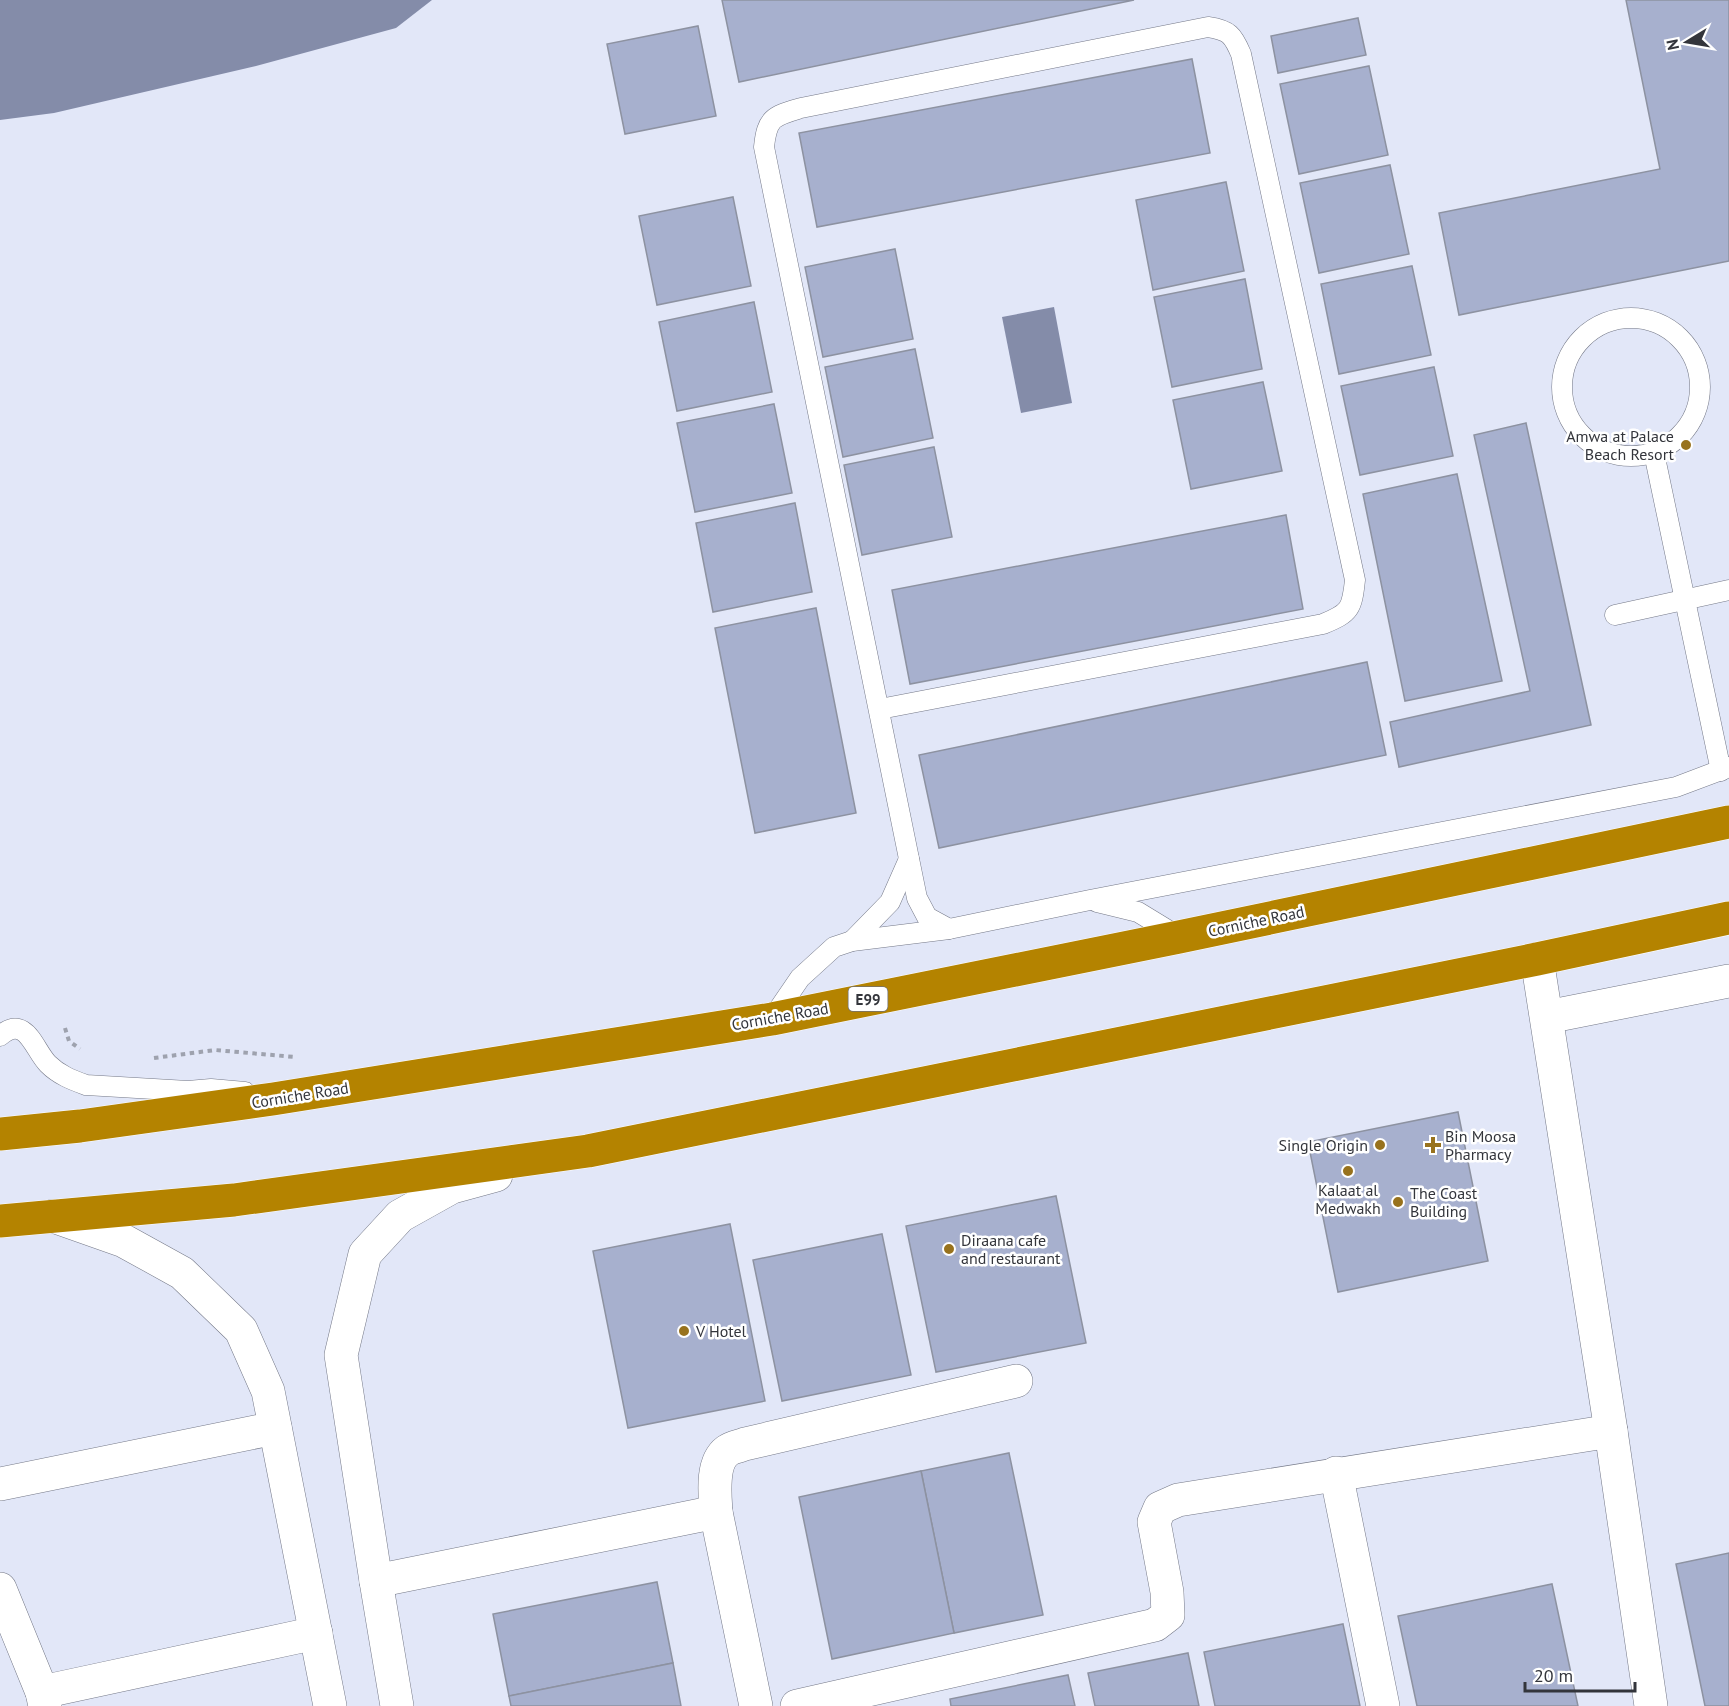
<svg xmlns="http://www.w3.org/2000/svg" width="1729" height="1706" font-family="'PT Sans',sans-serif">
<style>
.water{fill:#848ca9}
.building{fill:#a7b0ce;stroke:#8d92a1;stroke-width:1.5}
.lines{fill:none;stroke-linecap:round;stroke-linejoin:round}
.lane-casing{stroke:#747887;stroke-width:21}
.street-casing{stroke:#747887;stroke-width:34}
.secondary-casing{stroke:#747887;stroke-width:34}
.highway-casing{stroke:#fff;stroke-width:34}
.path{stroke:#9ea2ae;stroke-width:4;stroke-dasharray:4.5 4.5;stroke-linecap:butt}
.lane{stroke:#fff;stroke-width:20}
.street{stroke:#fff;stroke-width:33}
.secondary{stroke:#fff;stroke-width:33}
.highway{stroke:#b48300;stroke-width:33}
.poi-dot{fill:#98721d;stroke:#fff;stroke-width:2}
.labels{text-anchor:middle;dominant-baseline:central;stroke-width:5;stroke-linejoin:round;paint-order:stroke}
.shield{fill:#fff;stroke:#707276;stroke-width:1.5}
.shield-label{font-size:15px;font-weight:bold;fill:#33353b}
.poi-label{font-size:16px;fill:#33353b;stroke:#fff;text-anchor:start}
.street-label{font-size:16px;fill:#33353b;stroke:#fff}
</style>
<rect width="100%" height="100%" fill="#e2e7f8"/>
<g class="water">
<polygon points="0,0 432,0 396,28 256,66 54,113 0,120"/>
<polygon points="1054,307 1072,403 1021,413 1002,317"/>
</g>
<g class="building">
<polygon points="722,0 1134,0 739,82"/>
<polygon points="1626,0 1729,0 1729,261 1459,315 1439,213 1660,169"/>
<polygon points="1358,18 1366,55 1278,73 1271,36"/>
<polygon points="698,26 716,116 625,134 607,44"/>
<polygon points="1192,59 1210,153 817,227 799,133"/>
<polygon points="1369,66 1388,155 1299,174 1280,84"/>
<polygon points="1390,165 1409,254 1319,273 1300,183"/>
<polygon points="1226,182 1244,271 1153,290 1136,200"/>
<polygon points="733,197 751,286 657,305 639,216"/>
<polygon points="895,249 913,339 823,357 805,267"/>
<polygon points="1412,266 1431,355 1339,374 1321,284"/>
<polygon points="1245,279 1262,369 1172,387 1154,297"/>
<polygon points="754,302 772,392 677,411 659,322"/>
<polygon points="915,349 933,438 843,457 825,367"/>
<polygon points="1434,367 1453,456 1360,475 1341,386"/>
<polygon points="1263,382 1282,471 1191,489 1173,400"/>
<polygon points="774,404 792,493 695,512 677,423"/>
<polygon points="1526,423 1591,725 1399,767 1390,722 1530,691 1474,435"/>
<polygon points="934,447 952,537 862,555 844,465"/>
<polygon points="1457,474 1502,681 1405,701 1363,494"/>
<polygon points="795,503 812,592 713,612 696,523"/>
<polygon points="1286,515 1303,609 910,684 892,590"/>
<polygon points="816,608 856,813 755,833 715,628"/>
<polygon points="1367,662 1386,755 939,848 919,755"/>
<polygon points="1458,1112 1488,1261 1338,1292 1308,1142"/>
<polygon points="1056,1196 1086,1343 936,1372 906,1226"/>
<polygon points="730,1224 765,1401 628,1428 593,1251"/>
<polygon points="882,1234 911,1375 782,1401 753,1260"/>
<polygon points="1009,1453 1043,1615 954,1633 921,1471"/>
<polygon points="921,1471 954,1633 832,1659 799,1497"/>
<polygon points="1729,1553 1729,1706 1705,1706 1676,1564"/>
<polygon points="657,1582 673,1663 509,1696 493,1614"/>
<polygon points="1552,1584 1578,1706 1417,1706 1398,1616"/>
<polygon points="1343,1624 1360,1706 1215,1706 1204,1652"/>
<polygon points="1188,1653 1199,1706 1095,1706 1088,1673"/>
<polygon points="673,1663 681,1706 511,1706 509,1696"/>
<polygon points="1068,1675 1075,1706 951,1706 950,1699"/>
</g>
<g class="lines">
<g class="lane-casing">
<g id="lane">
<circle cx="1631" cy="387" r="69"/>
<polyline points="1654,453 1721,771"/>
<polyline points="1615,615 1729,590"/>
<path d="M 880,709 L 1323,624 C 1350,613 1352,609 1355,580 L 1241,54 C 1233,35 1229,30 1208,27 L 801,108 C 774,116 767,117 764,147 L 917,898 L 927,917 L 949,929"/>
<polyline points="1097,902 1138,912 1179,937"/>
<polyline points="852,941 890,902 909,859"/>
<polyline points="772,1019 800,978 834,947 852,941 949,929 1090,900 1676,787 1729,767"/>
<path d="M 0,1036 C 26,1013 34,1050 48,1064 C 59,1075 72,1080 86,1085 L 188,1091 L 211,1089 L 245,1092"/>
</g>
</g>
<g class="street-casing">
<g id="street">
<polyline points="1537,959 1611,1431 1651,1706"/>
<polyline points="1547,1017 1729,981"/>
<polyline points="1336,1473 1383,1706"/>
<polyline points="0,1484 275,1428"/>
<polyline points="376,1581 716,1512"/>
<polyline points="0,1589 42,1692 45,1706"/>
<polyline points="42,1692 316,1633"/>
<path d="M 756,1706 L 716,1512 C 715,1495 711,1463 727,1451 C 732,1447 740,1446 745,1444 L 1016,1381"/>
<polyline points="797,1706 1155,1625 1168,1615 1167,1592 1154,1522 1160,1508 1178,1500 1611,1431"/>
</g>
</g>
<g class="secondary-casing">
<g id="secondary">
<polyline points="53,1216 124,1241 182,1273 241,1330 268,1391 330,1706"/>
<polyline points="397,1706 376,1581 341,1355 365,1254 400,1216 452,1187 496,1175"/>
</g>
</g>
<g class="highway-casing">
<g id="highway">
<polyline points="0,1134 80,1126 273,1099 772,1019 1179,937 1729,822"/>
<polyline points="0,1221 234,1200 588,1151 1537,959 1729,918"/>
</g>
</g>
<g class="path">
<polyline points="65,1028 69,1041 80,1049"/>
<polyline points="154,1058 215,1050 295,1057"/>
</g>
<use href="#lane" class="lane"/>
<use href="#street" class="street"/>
<use href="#secondary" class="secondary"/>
<use href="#highway" class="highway"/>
</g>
<g class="poi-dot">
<circle cx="1686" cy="445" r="6"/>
<circle cx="1380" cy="1145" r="6"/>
<path d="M1430 1136h6v6h6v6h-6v6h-6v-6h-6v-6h6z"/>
<circle cx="1348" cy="1171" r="6"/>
<circle cx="1398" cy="1202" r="6"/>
<circle cx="949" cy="1249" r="6"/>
<circle cx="684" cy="1331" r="6"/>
</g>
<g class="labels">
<rect class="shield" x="848.5" y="987" width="39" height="24" rx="4.5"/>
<g class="shield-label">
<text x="868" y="999">E99</text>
</g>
<g class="poi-label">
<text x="1674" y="436" text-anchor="end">Amwa at Palace<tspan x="1674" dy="18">Beach Resort</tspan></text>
<text x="1445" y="1136">Bin Moosa<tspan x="1445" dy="18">Pharmacy</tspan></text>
<text x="1368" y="1145" text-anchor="end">Single Origin</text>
<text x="1348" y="1190" text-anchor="middle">Kalaat al<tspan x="1348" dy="18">Medwakh</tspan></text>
<text x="1410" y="1193">The Coast<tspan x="1410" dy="18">Building</tspan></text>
<text x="961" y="1240">Diraana cafe<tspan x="961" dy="18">and restaurant</tspan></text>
<text x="696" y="1331">V Hotel</text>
</g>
<g class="street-label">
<text transform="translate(1256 921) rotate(-12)">Corniche Road</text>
<text transform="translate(780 1016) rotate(-10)">Corniche Road</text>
<text transform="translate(300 1095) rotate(-9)">Corniche Road</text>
</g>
</g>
<g transform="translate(1687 42) rotate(259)" stroke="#ffffff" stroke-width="4.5" paint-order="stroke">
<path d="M0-4.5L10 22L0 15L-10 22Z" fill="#33353b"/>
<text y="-9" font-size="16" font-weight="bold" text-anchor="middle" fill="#33353b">N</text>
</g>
<path d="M1525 1682v9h110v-9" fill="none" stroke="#33353b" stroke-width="3"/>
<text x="1534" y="1682" font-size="18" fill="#33353b" stroke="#ffffff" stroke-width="4.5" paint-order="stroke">20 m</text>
</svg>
